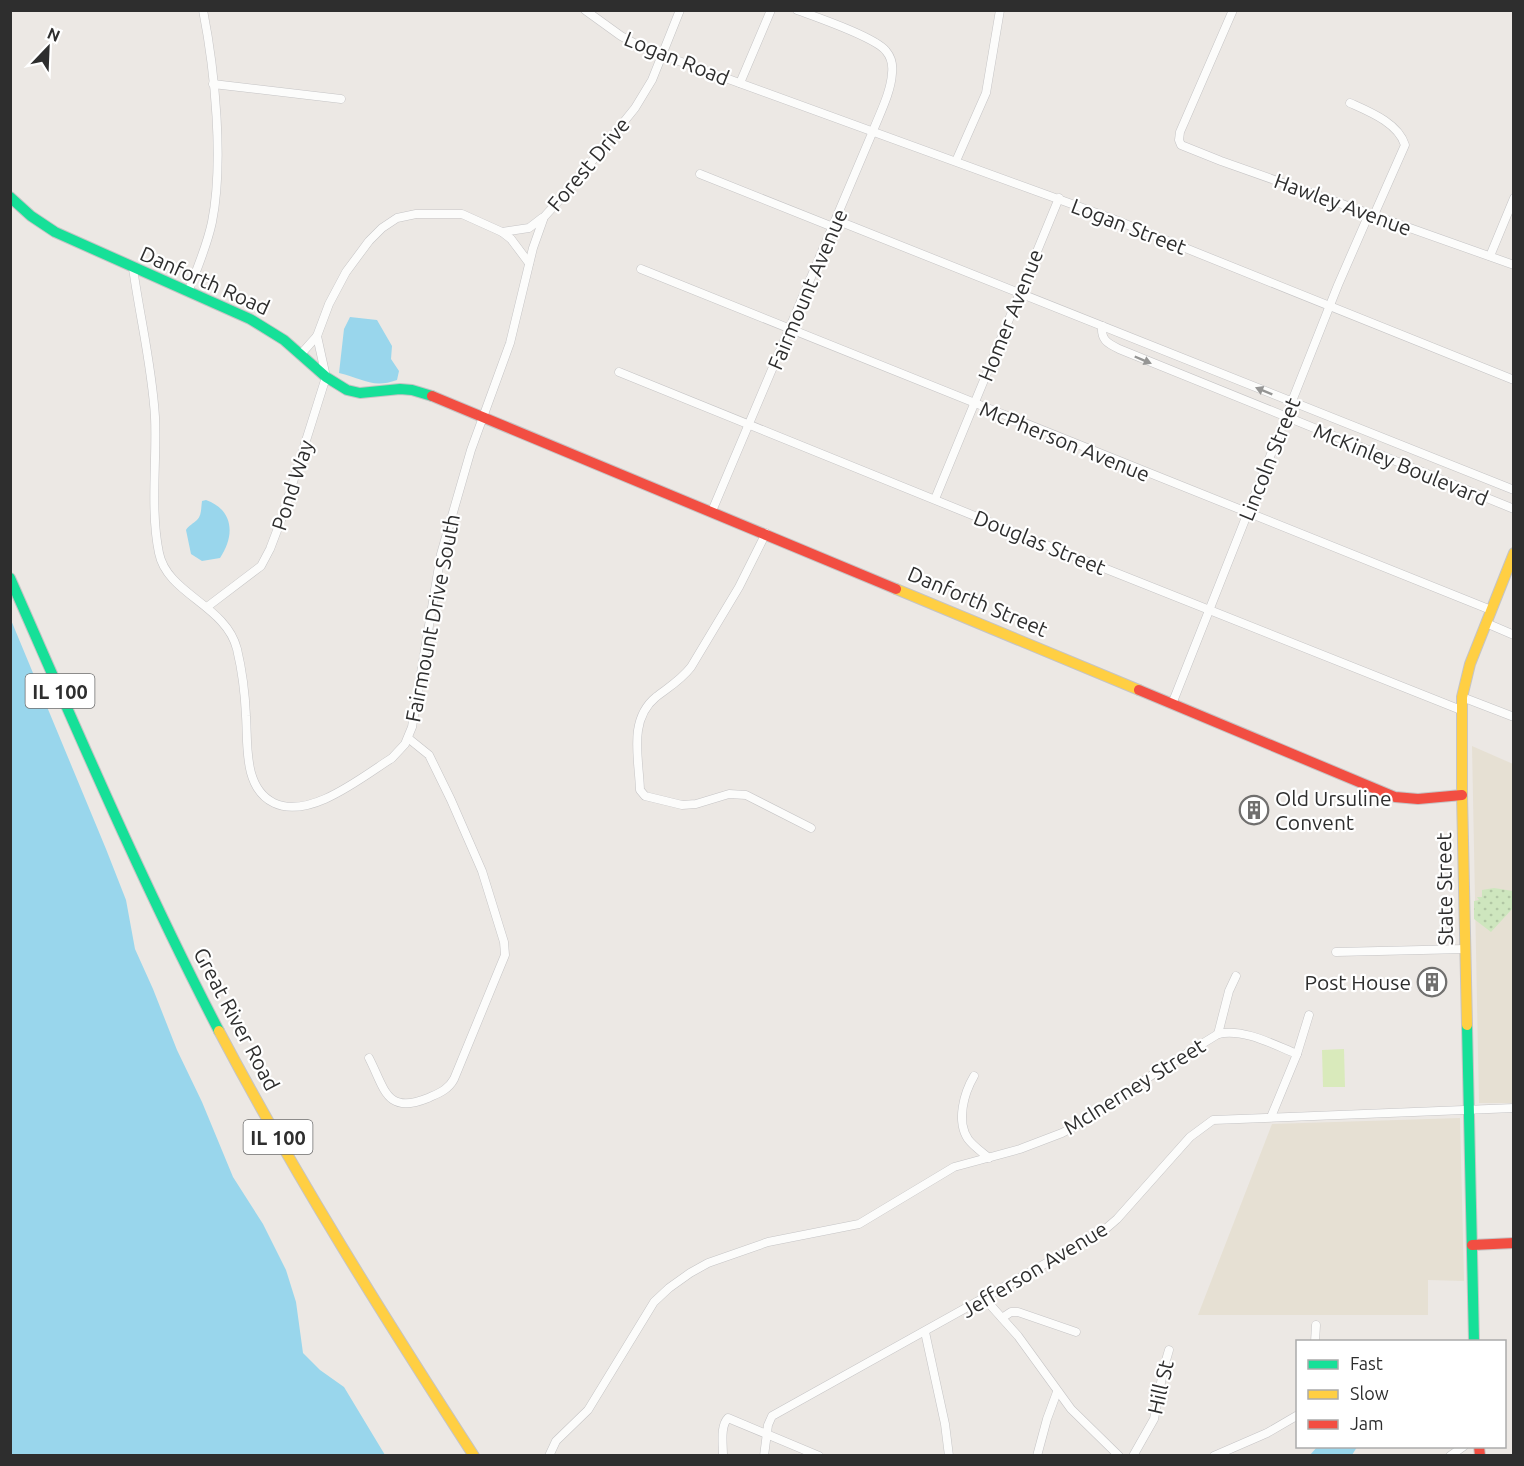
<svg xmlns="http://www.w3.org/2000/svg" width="1524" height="1466" font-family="Ubuntu,sans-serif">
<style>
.education{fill:#e6e0d3}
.grass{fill:url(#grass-dots)}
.pitch{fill:#d9eabb}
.water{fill:#99d6ec}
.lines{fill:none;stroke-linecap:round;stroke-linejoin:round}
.street-casing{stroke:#c5c4c5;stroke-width:9}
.fast-casing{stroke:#c5c4c5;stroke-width:12}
.slow-casing{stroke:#c5c4c5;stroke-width:12}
.jam-casing{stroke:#c5c4c5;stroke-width:12}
.street{stroke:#fcfcfb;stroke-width:8}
.fast{stroke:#16e098;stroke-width:10}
.slow{stroke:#ffcf43;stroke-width:10}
.jam{stroke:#f24e42;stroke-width:10}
.oneway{fill:#959594}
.labels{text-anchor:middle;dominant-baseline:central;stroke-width:4.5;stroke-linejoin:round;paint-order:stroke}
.shield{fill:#fff;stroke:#6d6d6d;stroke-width:1.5}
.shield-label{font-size:20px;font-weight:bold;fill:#2e2e2e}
.street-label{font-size:21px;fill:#2e2e2e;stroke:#fff}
.poi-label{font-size:21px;fill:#2e2e2e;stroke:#fff;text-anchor:start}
</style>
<defs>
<pattern id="grass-dots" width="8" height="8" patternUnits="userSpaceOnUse" patternTransform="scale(1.5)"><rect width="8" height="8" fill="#cee6be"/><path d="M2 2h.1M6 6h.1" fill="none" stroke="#b1c6a4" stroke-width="1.8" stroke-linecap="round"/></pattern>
</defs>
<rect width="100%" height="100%" fill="#ece8e4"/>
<g class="education">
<polygon points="1472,746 1513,764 1513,1103 1479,1103"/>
<polygon points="1460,1118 1464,1281 1428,1280 1428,1315 1198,1315 1272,1124"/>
</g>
<polygon class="grass" points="1494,888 1513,891 1513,908 1491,932 1474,919 1474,901 1479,900 1477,897 1482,897 1482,890"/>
<polygon class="pitch" points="1344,1049 1345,1087 1323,1087 1322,1050"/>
<g class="water">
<path d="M 350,317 L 377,320 L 392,346 L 391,359 L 399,371 L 397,380 C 372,389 362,378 339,373 L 344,329 Z"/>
<path d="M 206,500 C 234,510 235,536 220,558 L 202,561 L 191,554 L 186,530 C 189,525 193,524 197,520 C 202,515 201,507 202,501 Z"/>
<polygon points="11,620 106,849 126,900 135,949 153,989 177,1050 202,1102 233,1177 263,1224 286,1270 296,1302 303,1353 320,1370 344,1387 385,1455 11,1455"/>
<polygon points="1317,1447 1317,1446 1357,1447 1352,1455 1310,1455"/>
</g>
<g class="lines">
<g class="street-casing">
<g id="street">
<polyline points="585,10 621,36 643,48 1113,219 1514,380"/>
<polyline points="1233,10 1180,132 1179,140 1181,145 1221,161 1514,265"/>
<polyline points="740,83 771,10"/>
<polyline points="213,84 341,99"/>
<path d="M 1350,103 C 1370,112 1398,123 1405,145 L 1374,215"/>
<polyline points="956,161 986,93 1000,10"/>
<polyline points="700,174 833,227"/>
<polyline points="836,220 1514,490"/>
<polyline points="502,232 529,228 542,218"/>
<polyline points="1490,256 1514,198"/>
<path d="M 133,268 C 140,318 152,366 155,417 C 157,460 150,510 159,553 C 167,594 226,605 237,649 C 242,670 245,694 246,716 C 248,744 243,788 274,803 C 310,820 362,777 392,758 L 405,744 L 412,727 L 441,554 L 471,450 L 510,343 L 533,248 L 544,217 L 572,186 L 635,108 L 652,80 L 680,10"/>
<polyline points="641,269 1491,610"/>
<path d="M 188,292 C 197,269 207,246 212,222 C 224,162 215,71 203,10"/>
<path d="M 1102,326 C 1101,340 1107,343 1119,349 L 1514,509"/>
<polyline points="301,354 317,336"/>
<polyline points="619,372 1071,555 1461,710"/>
<polyline points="935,499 1059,198"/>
<path d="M 712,511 L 873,131 C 880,113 891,92 892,73 C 893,65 891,57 886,51 C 875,37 816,17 797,10"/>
<path d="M 766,533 L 739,587 L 691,667 C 681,680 669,687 656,697 C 628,720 639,758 640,790 L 645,796 L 682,805 L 696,804 L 729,794 L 746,795 L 811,828"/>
<polyline points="207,607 261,566 270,549 281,520 326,377 317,336 329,304 346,272 369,241 382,228 397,218 416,214 462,214 502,232 511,239 529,263"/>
<polyline points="1486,623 1514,635"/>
<polyline points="1462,697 1514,717"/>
<polyline points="1172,704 1338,285 1369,214"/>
<polyline points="1336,952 1465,949"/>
<polyline points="1218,1034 1229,991 1236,976"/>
<path d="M 369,1058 C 385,1089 386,1115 428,1098 C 439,1093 448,1090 454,1079 L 505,955 L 504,942 L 482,871 L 451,800 L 429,755 L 408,738"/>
<path d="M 974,1076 C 964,1093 956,1121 968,1139 C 973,1146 982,1152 989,1158"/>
<polyline points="1271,1117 1297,1054 1309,1015"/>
<polyline points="985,1299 1018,1336 1071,1409 1119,1456"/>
<polyline points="1002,1318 1011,1312 1018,1312 1076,1332"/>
<polyline points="925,1332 945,1424 949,1456"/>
<polyline points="1315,1342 1316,1325"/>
<path d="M 549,1456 L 556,1441 L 588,1410 L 654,1302 L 669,1288 L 690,1273 L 708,1263 L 768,1242 L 859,1224 L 954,1167 L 1020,1149 L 1062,1133 L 1085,1121 L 1155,1073 L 1218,1034 C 1244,1028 1274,1045 1297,1054"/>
<path d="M 723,1456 C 723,1444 720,1426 728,1418 L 819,1456"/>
<polyline points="764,1456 768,1425 772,1416 1102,1232 1117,1219 1190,1137 1213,1120 1514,1108"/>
<polyline points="1037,1456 1047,1419 1057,1392"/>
<polyline points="1133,1456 1154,1419 1164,1367 1169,1350"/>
<polyline points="1214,1456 1267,1433 1298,1415"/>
<polyline points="1450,1456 1464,1446"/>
</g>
</g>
<g class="fast-casing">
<g id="fast">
<polyline points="10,197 31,216 55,232 250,319 284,340 326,377 347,390 360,393 400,389 412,390 432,396"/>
<path d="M 10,578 C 77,730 142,883 219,1031"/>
<polyline points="1467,1025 1474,1342"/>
</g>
</g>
<g class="slow-casing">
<g id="slow">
<polyline points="896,589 1139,690"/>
<polyline points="1467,1025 1462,795 1462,697 1470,664 1514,553"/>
<path d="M 219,1031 C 296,1177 384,1317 474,1456"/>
</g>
</g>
<g class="jam-casing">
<g id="jam">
<polyline points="432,396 896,589"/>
<polyline points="1139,690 1395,797 1418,799 1462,795"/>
<polyline points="1472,1245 1514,1243"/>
<polyline points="1479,1446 1480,1456"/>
</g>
</g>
<use href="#street" class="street"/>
<use href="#fast" class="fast"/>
<use href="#slow" class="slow"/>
<use href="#jam" class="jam"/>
</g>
<defs><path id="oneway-solid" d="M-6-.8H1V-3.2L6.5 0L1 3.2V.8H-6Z" transform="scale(1.5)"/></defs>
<g class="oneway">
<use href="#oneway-solid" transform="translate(1143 360) rotate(23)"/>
<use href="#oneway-solid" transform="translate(1264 391) rotate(-158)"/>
</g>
<defs>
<g id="building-ring" transform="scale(1.5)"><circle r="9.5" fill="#fff" stroke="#706f6e" stroke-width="1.5"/><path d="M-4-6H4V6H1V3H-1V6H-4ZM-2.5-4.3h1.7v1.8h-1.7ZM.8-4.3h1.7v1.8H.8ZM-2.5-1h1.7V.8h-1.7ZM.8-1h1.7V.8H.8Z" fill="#706f6e"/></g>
</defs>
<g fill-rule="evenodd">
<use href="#building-ring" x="1254" y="810"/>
<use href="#building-ring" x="1432" y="982"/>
</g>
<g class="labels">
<g class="shield">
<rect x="25.5" y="674" width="69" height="34" rx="4.5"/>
<rect x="243.5" y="1120" width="69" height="34" rx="4.5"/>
</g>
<g class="shield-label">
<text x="60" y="691">IL 100</text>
<text x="278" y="1137">IL 100</text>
</g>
<g class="street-label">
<text transform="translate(677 58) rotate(22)">Logan Road</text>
<text transform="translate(588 164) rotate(-50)">Forest Drive</text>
<text transform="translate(1343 204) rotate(20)">Hawley Avenue</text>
<text transform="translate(1129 226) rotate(21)">Logan Street</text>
<text transform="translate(205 280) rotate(24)">Danforth Road</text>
<text transform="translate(807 289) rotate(-67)">Fairmount Avenue</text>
<text transform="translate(1010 315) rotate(-68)">Homer Avenue</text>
<text transform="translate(1065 441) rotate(22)">McPherson Avenue</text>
<text transform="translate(1269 459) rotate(-68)">Lincoln Street</text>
<text transform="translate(1401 464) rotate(22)">McKinley Boulevard</text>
<text transform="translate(292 485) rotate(-72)">Pond Way</text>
<text transform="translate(1040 542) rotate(22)">Douglas Street</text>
<text transform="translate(978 601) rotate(23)">Danforth Street</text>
<text transform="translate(432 618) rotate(-79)">Fairmount Drive South</text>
<text transform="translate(1444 889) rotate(-91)">State Street</text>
<text transform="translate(237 1019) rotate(62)">Great River Road</text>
<text transform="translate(1134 1086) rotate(-32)">McInerney Street</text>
<text transform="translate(1034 1269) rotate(-31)">Jefferson Avenue</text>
<text transform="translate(1160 1387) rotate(-77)">Hill St</text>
</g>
<g class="poi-label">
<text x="1275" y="798">Old Ursuline<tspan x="1275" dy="24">Convent</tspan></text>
<text x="1411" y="982" text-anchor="end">Post House</text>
</g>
</g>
<rect width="1524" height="1466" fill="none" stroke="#2e2e2e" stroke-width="24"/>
<rect x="1296" y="1340" width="210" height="108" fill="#ffffff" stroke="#ababab" stroke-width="1.5"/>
<rect x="1308" y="1360" width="30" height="9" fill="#16e098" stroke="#ababab" stroke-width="1.5"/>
<text x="1350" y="1370" font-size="18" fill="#2e2e2e">Fast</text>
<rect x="1308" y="1390" width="30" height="9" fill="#ffcf43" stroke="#ababab" stroke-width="1.5"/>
<text x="1350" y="1400" font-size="18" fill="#2e2e2e">Slow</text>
<rect x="1308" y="1420" width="30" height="9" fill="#f24e42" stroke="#ababab" stroke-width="1.5"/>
<text x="1350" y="1430" font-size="18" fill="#2e2e2e">Jam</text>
<g transform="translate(48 48) rotate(23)" stroke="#ffffff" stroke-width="4.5" paint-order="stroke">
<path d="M0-4.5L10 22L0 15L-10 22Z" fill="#2e2e2e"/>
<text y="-9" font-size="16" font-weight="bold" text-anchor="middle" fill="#2e2e2e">N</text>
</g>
</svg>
